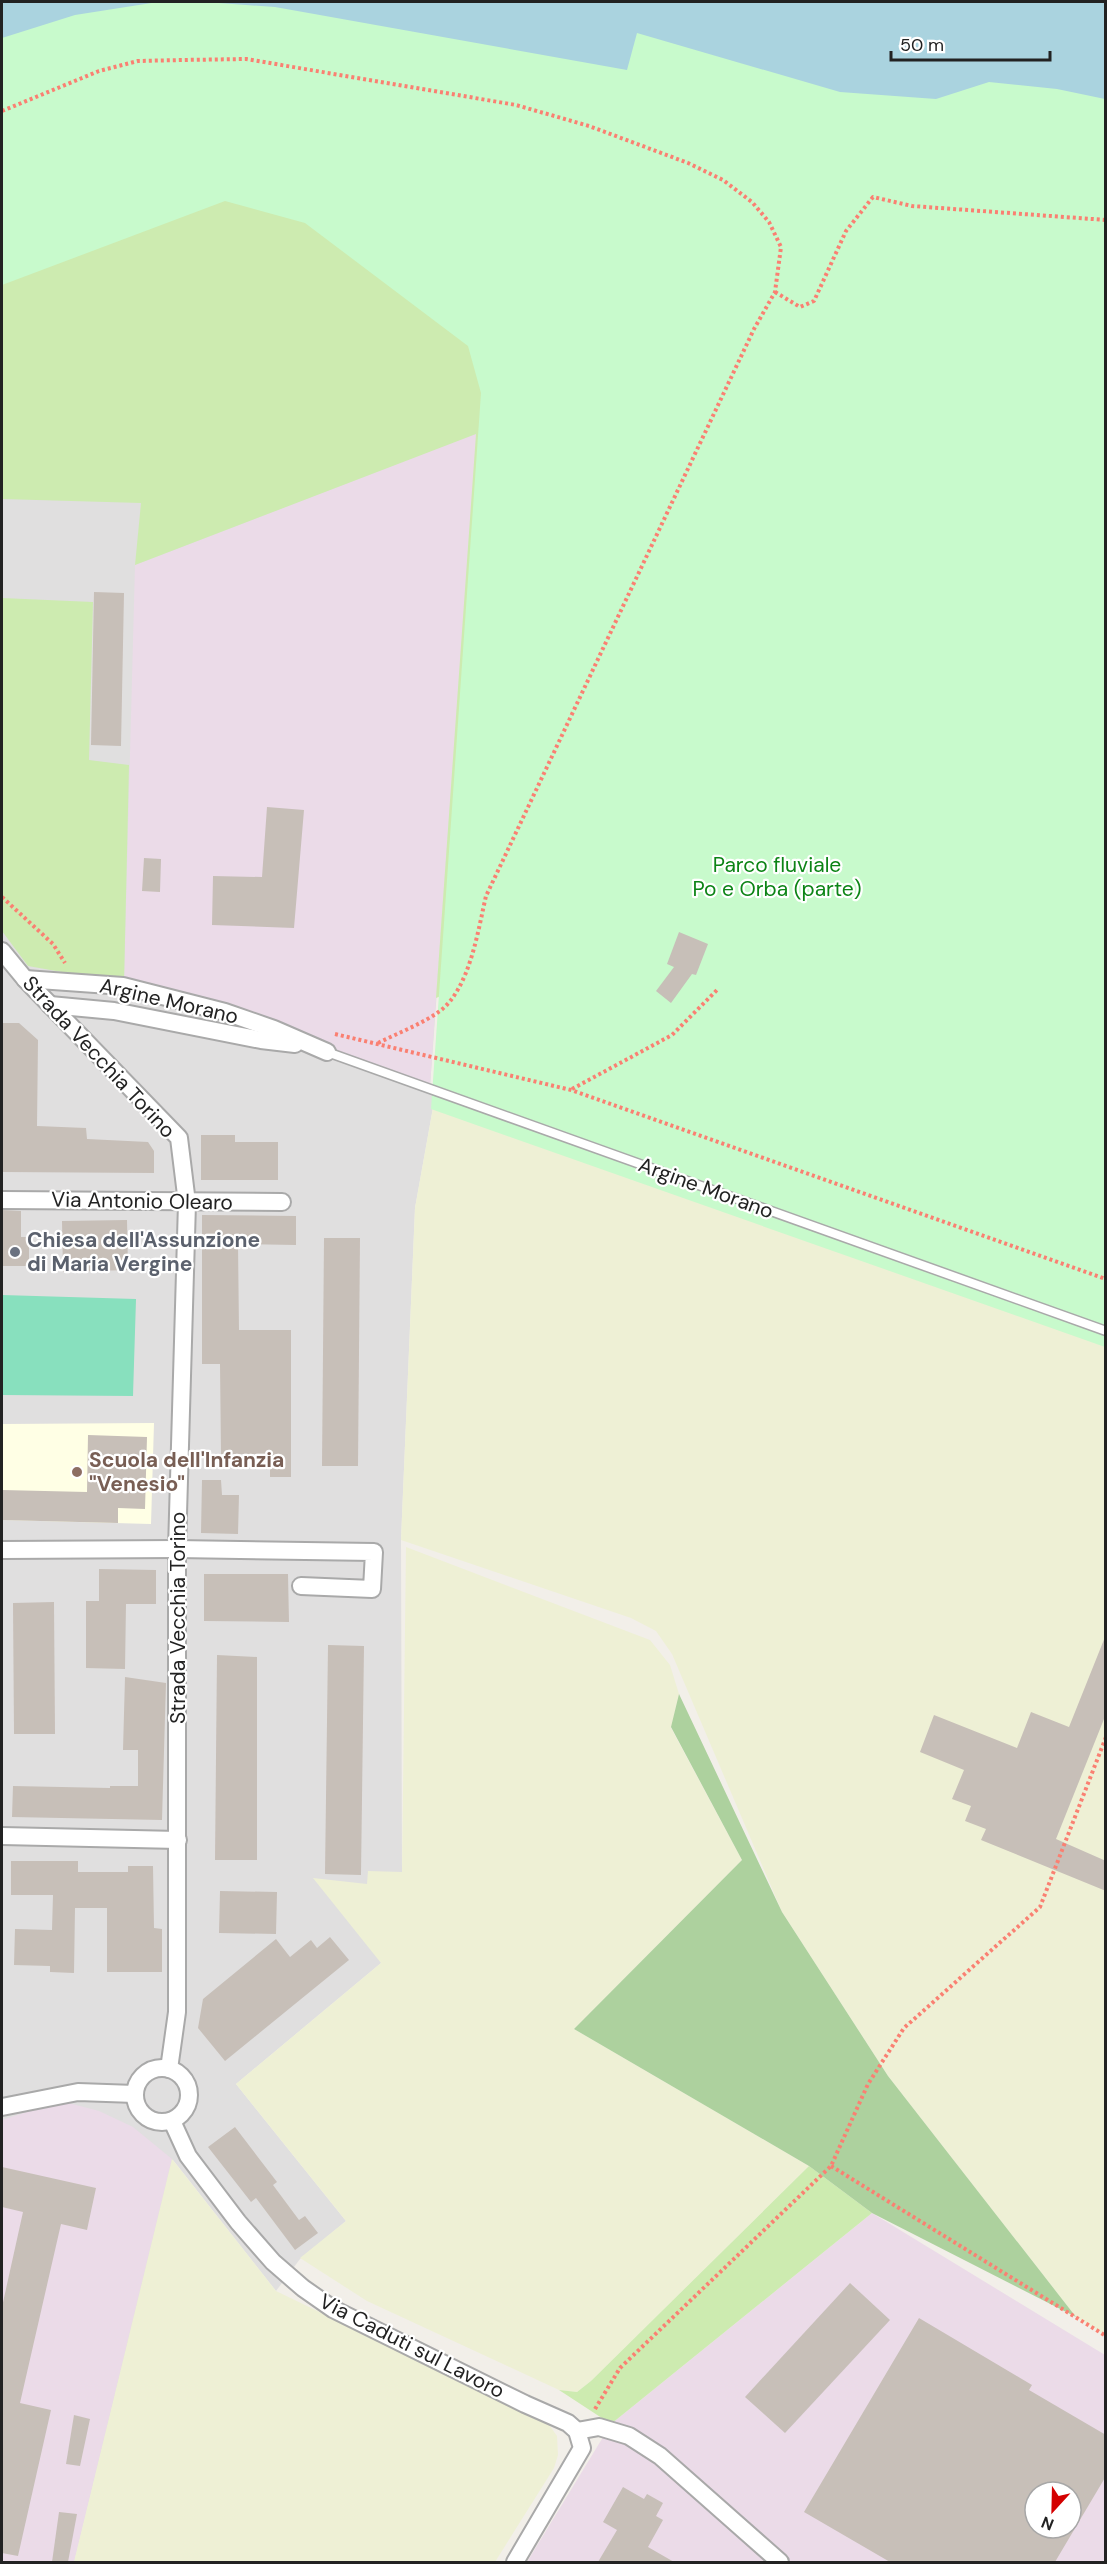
<svg xmlns="http://www.w3.org/2000/svg" width="1107" height="2564" font-family="'DM Sans',sans-serif">
<style>
.residential{fill:#e0dfdf}
.industrial{fill:#ebdbe8;fill-rule:evenodd}
.education{fill:#ffffe5}
.farmland{fill:#eef0d5}
.grass{fill:#cdebb0}
.forest{fill:#add19e}
.park{fill:#c8facc}
.pitch{fill:#88e0be}
.water{fill:#aad3df}
.building{fill:#c7bfb8;fill-rule:evenodd}
.lines{fill:none;stroke-linecap:round;stroke-linejoin:round}
.lane-casing{stroke:#a9a9a9;stroke-width:11}
.street-casing{stroke:#a9a9a9;stroke-width:20}
.path{stroke:#fa8072;stroke-width:4;stroke-dasharray:3 3;stroke-linecap:butt}
.lane{stroke:#fff;stroke-width:8}
.street{stroke:#fff;stroke-width:16}
.worship-dot{fill:#6b7280;stroke:#fff;stroke-width:2}
.education-dot{fill:#8d6e63;stroke:#fff;stroke-width:2}
.labels{text-anchor:middle;dominant-baseline:central;stroke-width:4.5;stroke-linejoin:round;paint-order:stroke}
.park-label{font-size:21px;fill:#0c8416;stroke:#fff}
.street-label{font-size:21px;fill:#222;stroke:#fff}
.worship-label{font-size:21px;font-weight:bold;fill:#5b616d;stroke:#fff;text-anchor:start}
.education-label{font-size:21px;font-weight:bold;fill:#785e54;stroke:#fff;text-anchor:start}
</style>
<rect width="100%" height="100%" fill="#f2efe9"/>
<polygon class="residential" points="2,289 481,372 433,1046 430,1086 434,1102 415,1208 401,1540 402,1873 381,1963 236,2084 346,2221 300,2259 276,2291 173,2160 74,2562 2,2562"/>
<g class="industrial">
<polygon points="477,433 436,998 430,1086 124,983 135,565"/>
<polygon points="61,2101 99,2111 133,2127 172,2159 74,2562 2,2562 2,2120"/>
<path d="M 872,2213 L 1105,2355 L 1105,2562 L 527,2562 L 611,2424 ZM 1035,2492 L 1071,2492 L 1071,2528 L 1035,2528 Z"/>
</g>
<polygon class="education" points="154,1423 151,1524 2,1520 2,1424"/>
<g class="farmland">
<polygon points="434,1102 1105,1345 1105,2335 1076,2317 888,2076 782,1912 672,1654 656,1631 631,1618 401,1540 415,1208"/>
<polygon points="406,1547 650,1640 670,1665 679,1694 671,1728 742,1860 574,2029 809,2166 591,2381 577,2392 559,2390 367,2301 300,2258 346,2221 236,2084 381,1963 313,1878 367,1884 368,1871 402,1872"/>
<polygon points="172,2159 276,2291 547,2422 557,2436 558,2455 554,2468 495,2562 74,2562"/>
</g>
<g class="grass">
<polygon points="2,38 626,70 461,988 436,998 476,434 135,565 141,503 2,499"/>
<polygon points="2,598 93,602 89,760 129,765 124,983 28,966 2,931"/>
<polygon points="809,2166 872,2213 611,2424 559,2390 577,2392 591,2381"/>
</g>
<polygon class="forest" points="679,1694 782,1912 888,2076 1076,2317 872,2213 809,2166 574,2029 742,1860 671,1727"/>
<polygon class="park" points="2,2 1105,2 1105,1347 431,1109 481,393 468,346 305,223 225,201 2,285"/>
<polygon class="pitch" points="2,1295 136,1299 133,1396 2,1395"/>
<g class="water">
<polygon points="2,2 158,2 75,15 2,38"/>
<polygon points="205,2 1105,2 1105,99 1057,89 989,82 936,99 840,92 637,33 627,70 275,7"/>
</g>
<g class="building">
<polygon points="94,592 124,593 121,746 91,745"/>
<polygon points="267,807 304,810 294,928 212,925 213,876 262,877"/>
<polygon points="144,858 161,859 160,892 142,891"/>
<polygon points="679,932 708,944 696,975 692,974 671,1003 656,991 674,967 667,964"/>
<polygon points="2,1023 19,1023 38,1040 37,1126 86,1128 87,1139 148,1142 154,1151 154,1173 2,1172"/>
<polygon points="201,1135 235,1135 235,1142 278,1142 278,1180 201,1180"/>
<polygon points="2,1210 21,1211 21,1237 29,1237 29,1266 2,1266"/>
<polygon points="202,1215 296,1216 296,1245 238,1244 239,1330 291,1330 291,1477 270,1477 270,1454 221,1454 220,1364 202,1364"/>
<polygon points="127,1220 128,1270 63,1272 62,1221"/>
<polygon points="324,1238 360,1238 358,1466 322,1466"/>
<polygon points="88,1435 147,1437 145,1509 118,1508 118,1523 2,1520 2,1490 87,1492"/>
<polygon points="202,1480 221,1480 222,1495 239,1495 238,1534 201,1533"/>
<polygon points="99,1569 156,1570 156,1604 126,1604 125,1669 86,1668 86,1601 99,1601"/>
<polygon points="204,1574 288,1574 289,1622 204,1621"/>
<polygon points="54,1602 55,1734 14,1734 13,1603"/>
<polygon points="1105,1637 1106,1714 1056,1839 1106,1861 1106,1891 981,1840 986,1829 965,1821 971,1806 952,1799 964,1770 920,1752 934,1715 1017,1748 1031,1712 1069,1727"/>
<polygon points="328,1645 364,1646 361,1875 325,1874"/>
<polygon points="217,1655 257,1657 257,1860 215,1860"/>
<polygon points="125,1677 166,1683 162,1820 12,1817 13,1786 110,1788 110,1786 138,1786 138,1750 123,1750"/>
<polygon points="11,1861 78,1861 78,1872 128,1872 128,1866 153,1866 154,1928 162,1929 162,1972 107,1972 107,1908 75,1908 74,1973 50,1972 50,1966 14,1965 15,1929 52,1930 53,1895 11,1895"/>
<polygon points="220,1891 277,1892 276,1934 219,1933"/>
<polygon points="330,1937 349,1960 225,2061 198,2028 203,1999 276,1939 290,1957 311,1940 317,1948"/>
<polygon points="235,2127 277,2182 273,2185 299,2220 305,2216 318,2233 295,2250 256,2198 251,2202 208,2147"/>
<polygon points="2,2167 96,2188 87,2230 61,2224 20,2403 51,2410 18,2556 2,2553 2,2307 23,2212 2,2207"/>
<polygon points="850,2283 890,2320 785,2433 745,2397"/>
<path d="M 919,2318 L 1032,2385 L 1029,2390 L 1106,2435 L 1106,2476 L 1055,2562 L 890,2562 L 804,2512 ZM 1035,2492 L 1071,2492 L 1071,2528 L 1035,2528 Z"/>
<polygon points="74,2415 90,2419 80,2466 66,2464"/>
<polygon points="623,2487 644,2499 647,2494 663,2503 656,2516 663,2520 648,2547 674,2562 598,2562 617,2530 603,2522"/>
<polygon points="59,2512 77,2514 68,2562 52,2562"/>
</g>
<g class="lines">
<g class="lane-casing">
<polyline id="lane" points="327,1052 1106,1331"/>
</g>
<g class="street-casing">
<g id="street">
<polyline points="2,951 25,979 179,1138 187,1203 177,1549 177,2012 169,2069"/>
<polyline points="25,979 123,986 225,1012 274,1029 327,1052"/>
<polyline points="50,1005 114,1011 261,1040 295,1044"/>
<polyline points="2,1200 282,1202"/>
<polyline points="2,1550 177,1549 374,1552 372,1589 301,1586"/>
<polyline points="2,1836 178,1840"/>
<circle cx="162" cy="2095" r="27"/>
<polyline points="2,2107 78,2092 135,2094"/>
<polyline points="172,2121 188,2156 238,2222 273,2262 303,2288 333,2309 525,2404 568,2423 577,2431 582,2448 515,2562"/>
<polyline points="577,2431 599,2427 629,2436 660,2456 780,2562"/>
</g>
</g>
<g class="path">
<path d="M 2,111 L 99,71 L 138,61 L 182,60 L 246,59 L 516,105 L 589,126 L 688,163 L 723,180 L 752,202 L 769,222 L 781,247 L 775,292 L 754,329 L 486,896 C 478,930 470,988 440,1011 C 422,1024 398,1033 378,1043"/>
<polyline points="775,292 800,307 814,301 846,231 873,197 912,206 1106,220"/>
<polyline points="2,897 53,944 65,963"/>
<polyline points="335,1034 571,1090 1106,1279"/>
<polyline points="572,1089 672,1035 717,990"/>
<polyline points="831,2166 1106,2336"/>
<polyline points="595,2409 620,2368 831,2166 868,2084 904,2028 1040,1907 1106,1737"/>
</g>
<use href="#lane" class="lane"/>
<use href="#street" class="street"/>
</g>
<circle class="worship-dot" cx="15" cy="1252" r="6"/>
<circle class="education-dot" cx="77" cy="1472" r="6"/>
<g class="labels">
<g class="park-label">
<text x="777" y="865">Parco fluviale<tspan x="777" dy="24">Po e Orba (parte)</tspan></text>
</g>
<g class="street-label">
<text transform="translate(169 1001) rotate(13)">Argine Morano</text>
<text transform="translate(99 1057) rotate(47)">Strada Vecchia Torino</text>
<text transform="translate(706 1188) rotate(20)">Argine Morano</text>
<text transform="translate(142 1201) rotate(1)">Via Antonio Olearo</text>
<text transform="translate(178 1618) rotate(-90)">Strada Vecchia Torino</text>
<text transform="translate(412 2346) rotate(27)">Via Caduti sul Lavoro</text>
</g>
<g class="worship-label">
<text x="27" y="1240">Chiesa dell'Assunzione<tspan x="27" dy="24">di Maria Vergine</tspan></text>
</g>
<g class="education-label">
<text x="89" y="1460">Scuola dell'Infanzia<tspan x="89" dy="24">"Venesio"</tspan></text>
</g>
</g>
<rect width="1107" height="2564" fill="none" stroke="#222222" stroke-width="6"/>
<g transform="translate(1053 2510) rotate(202)"><circle r="28" fill="#ffffff" stroke="#a7a7a7" stroke-width="1.5"/>
<path d="M0-4.5L10 22L0 15L-10 22Z" fill="#d40000"/>
<text y="-9" font-size="16" font-weight="bold" text-anchor="middle" fill="#222222">N</text>
</g>
<path d="M891 51v9h159v-9" fill="none" stroke="#222222" stroke-width="3"/>
<text x="900" y="51" font-size="18" fill="#222222" stroke="#ffffff" stroke-width="4.5" paint-order="stroke">50 m</text>
</svg>
